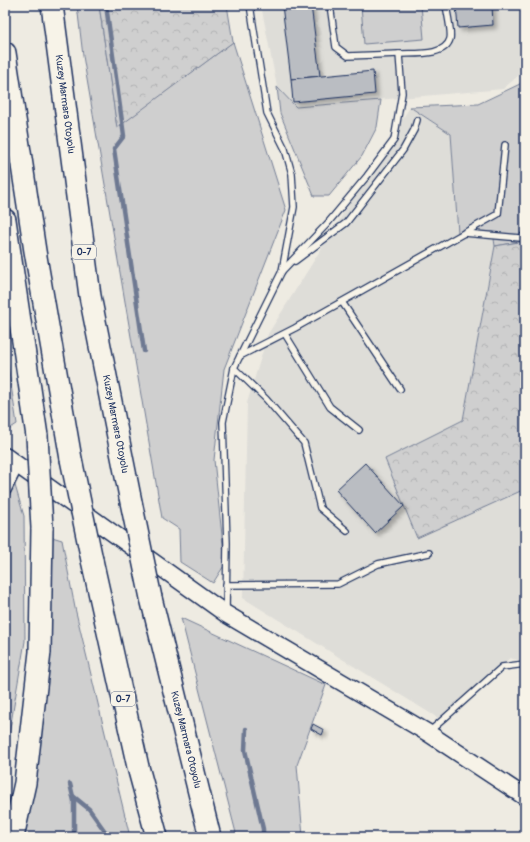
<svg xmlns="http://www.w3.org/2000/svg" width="530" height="842" font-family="Pangolin,sans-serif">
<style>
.built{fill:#deddd8}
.grass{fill:#cfcfcf;stroke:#757f96}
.forest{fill:url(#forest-crowns);stroke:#757f96}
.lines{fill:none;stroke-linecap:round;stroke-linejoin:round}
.stream{stroke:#6e7992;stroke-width:4.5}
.building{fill:#babdc2;stroke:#1b2f5e;filter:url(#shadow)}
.lane-casing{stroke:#1b2f5e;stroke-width:8}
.street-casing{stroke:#1b2f5e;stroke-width:14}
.secondary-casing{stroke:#1b2f5e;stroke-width:19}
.highway-casing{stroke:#1b2f5e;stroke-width:24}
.lane{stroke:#f7f3e8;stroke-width:5.5}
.street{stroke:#f7f3e8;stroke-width:11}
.secondary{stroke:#f7f3e8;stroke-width:16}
.highway{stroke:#f7f3e8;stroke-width:21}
.highway-bridge-casing{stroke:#1b2f5e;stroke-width:24;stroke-linecap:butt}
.highway-bridge{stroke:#f7f3e8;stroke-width:21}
.labels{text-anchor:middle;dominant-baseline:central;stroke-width:3.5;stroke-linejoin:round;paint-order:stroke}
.shield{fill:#f7f3e8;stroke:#5d6a87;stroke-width:1}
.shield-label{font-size:9px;font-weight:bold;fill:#1b2f5e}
.street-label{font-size:10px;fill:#1b2f5e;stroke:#f7f3e8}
</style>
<defs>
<pattern id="forest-crowns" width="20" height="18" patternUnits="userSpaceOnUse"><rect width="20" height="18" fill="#cfcfcf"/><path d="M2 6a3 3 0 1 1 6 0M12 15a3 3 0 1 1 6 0" fill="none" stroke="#b1b2b4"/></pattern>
<filter id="shadow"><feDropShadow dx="3.5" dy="3.5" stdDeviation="2" flood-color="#0004"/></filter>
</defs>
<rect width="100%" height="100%" fill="#eeebe2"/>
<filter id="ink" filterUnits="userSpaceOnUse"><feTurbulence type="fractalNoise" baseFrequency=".025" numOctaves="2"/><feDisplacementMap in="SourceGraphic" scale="8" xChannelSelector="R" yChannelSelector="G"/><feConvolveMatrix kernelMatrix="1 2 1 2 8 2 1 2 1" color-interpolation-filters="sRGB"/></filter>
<g filter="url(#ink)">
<g class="built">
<polygon points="261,5 519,5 525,65 518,76 503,89 296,107 277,87"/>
<polygon points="410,107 451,134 458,233 493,232 495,246 463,420 385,459 417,538 525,489 525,662 510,658 438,718 243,598 247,403 268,334"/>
</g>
<g class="grass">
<polygon points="77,5 99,5 117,127 233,42 286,210 224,369 214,460 225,564 213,583 180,562 179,529 162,518 83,56"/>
<polygon points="361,5 421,5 424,39 364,44"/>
<polygon points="525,77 525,241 495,246 493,232 458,233 451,134 410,107 478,104 520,84"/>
<polygon points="277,87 296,107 381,100 377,127 362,156 329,196 314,196 280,113"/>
<polygon points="5,346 17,424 9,429 5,424"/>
<polygon points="5,473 14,482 24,516 25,641 5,758"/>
<polygon points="52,537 62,540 75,608 130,837 24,837 43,719 50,648"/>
<polygon points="181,618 326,685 297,765 303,837 237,837"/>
</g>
<g class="forest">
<polygon points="99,5 227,5 233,42 117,128"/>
<polygon points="525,241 525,489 417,538 385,459 463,420 495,246"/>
</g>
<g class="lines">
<g class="stream">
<polyline points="106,5 124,136 114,149 144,351"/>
<polyline points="246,729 245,750 263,829 263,837"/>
<polyline points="70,784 74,801 74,837"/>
<polyline points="73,796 89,809 109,837"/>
</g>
</g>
<g class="building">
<polygon points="282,5 311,5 320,76 291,79"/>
<polygon points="456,5 492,5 493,25 458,28"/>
<polygon points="373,71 375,94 293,102 291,79"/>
<polygon points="365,463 404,506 375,533 336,490"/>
<polygon points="313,724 324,730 322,735 311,729"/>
</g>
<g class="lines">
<g class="lane-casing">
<g id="lane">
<polyline points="250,5 267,113 285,149 292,174 294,207 282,271"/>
<polyline points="330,5 336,47 348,56 399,54"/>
<polyline points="464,233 521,238 525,234"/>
<polyline points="295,261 346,223 403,150 414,130 417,120"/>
<polyline points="342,302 400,389"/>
<polyline points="285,334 330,407 359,430"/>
<polyline points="240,356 295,328 498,214 505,145"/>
<polyline points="234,368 266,399 304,443 320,508 347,531"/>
<polyline points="226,585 338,584 378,564 429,553"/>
<path d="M 226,612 L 227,543 L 223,422 L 234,368 L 282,271 L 327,224 L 367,176 L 394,140 L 402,93 L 399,54 C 414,53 445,57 450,39 C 452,32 447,13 446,5"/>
<polyline points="429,732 502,667 525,664"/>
</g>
</g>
<g class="street-casing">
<polyline id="street" points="5,490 17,466"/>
</g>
<g class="secondary-casing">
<polyline id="secondary" points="5,456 226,614 428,733 525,797"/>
</g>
<g class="highway-casing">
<g id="highway">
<path id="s1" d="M 52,5 L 90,296 L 130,497"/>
<polyline points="5,53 35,251 71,459"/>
<polyline points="5,220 37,436"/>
<polyline points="92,560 138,767 157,837"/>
<path id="s2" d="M 151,598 L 210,837"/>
<polyline points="13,837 25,783 40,652 42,528"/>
</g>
</g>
<use href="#lane" class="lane"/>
<use href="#street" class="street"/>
<use href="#secondary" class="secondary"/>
<use href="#highway" class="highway"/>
<g class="highway-bridge-casing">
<g id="highway-bridge">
<polyline points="37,436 42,528"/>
<polyline points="71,459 92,560"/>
<polyline points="130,497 151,598"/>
</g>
</g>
<use href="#highway-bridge" class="highway-bridge"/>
</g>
</g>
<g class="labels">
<g class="shield">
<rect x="72" y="245" width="24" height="14" rx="3"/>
<rect x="111" y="692" width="24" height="14" rx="3"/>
</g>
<g class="shield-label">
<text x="84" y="252">O-7</text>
<text x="123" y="699">O-7</text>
</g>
<g class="street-label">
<text stroke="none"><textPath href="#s1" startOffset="100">Kuzey Marmara Otoyolu</textPath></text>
<text stroke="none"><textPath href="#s1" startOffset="424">Kuzey Marmara Otoyolu</textPath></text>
<text stroke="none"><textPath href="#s2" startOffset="146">Kuzey Marmara Otoyolu</textPath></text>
</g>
</g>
<rect width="530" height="842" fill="none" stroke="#f7f3e8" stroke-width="20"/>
<rect x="10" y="10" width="510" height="822" fill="none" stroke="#1b2f5e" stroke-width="1.5" filter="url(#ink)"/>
</svg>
